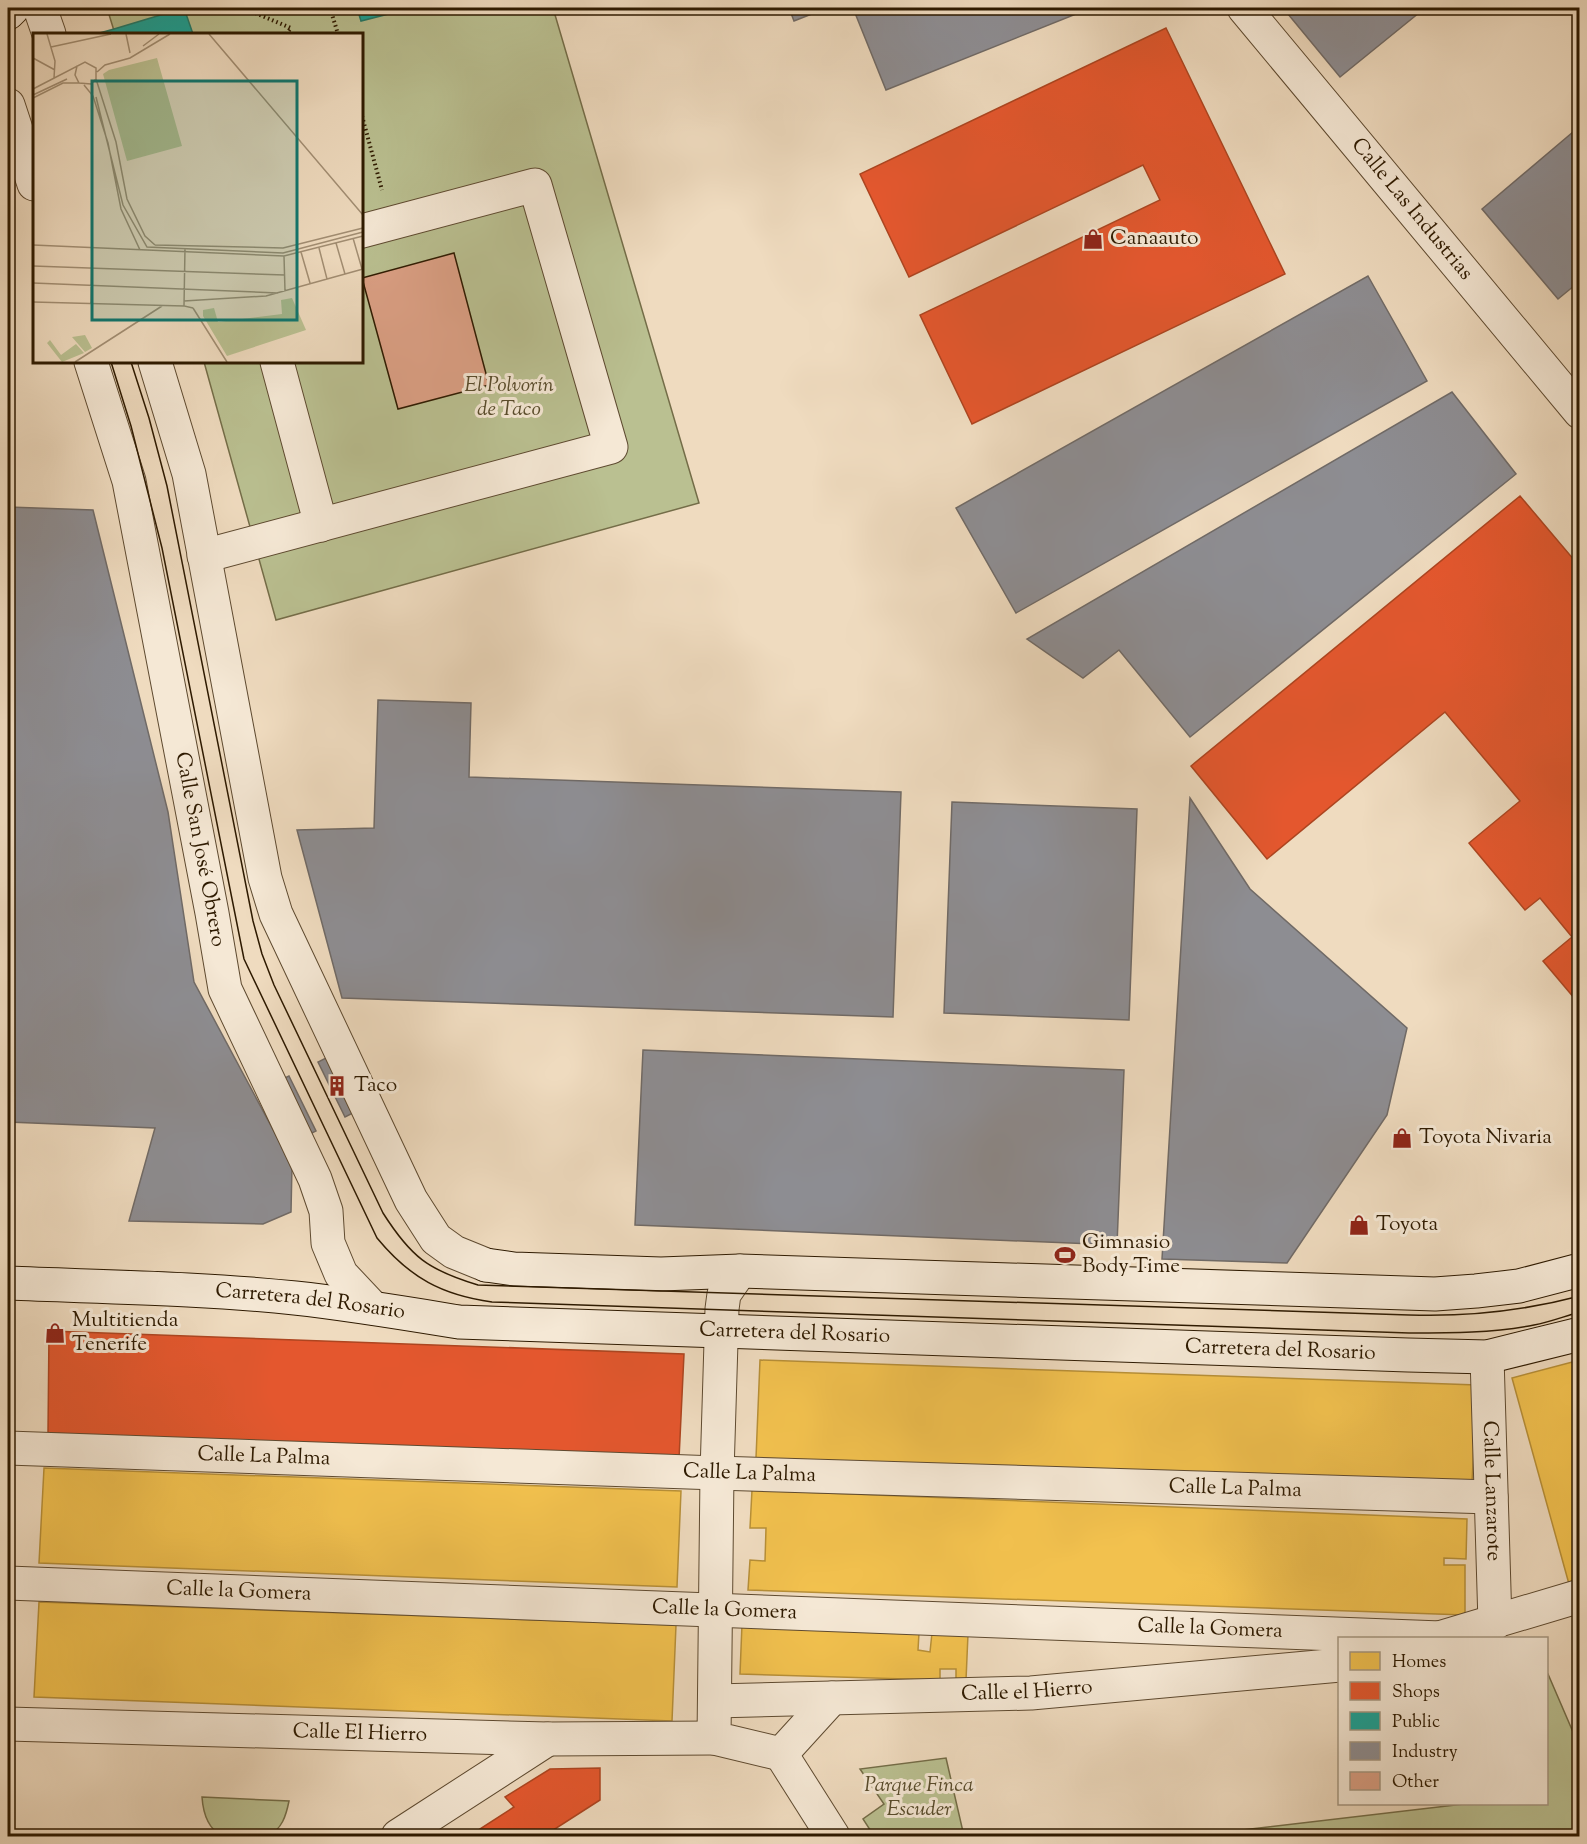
<svg xmlns="http://www.w3.org/2000/svg" width="1587" height="1844" font-family="'Sorts Mill Goudy',serif">
<style>
.green{fill:#bac091;stroke:#746d48;stroke-width:1.5}
.homes{fill:#f2c14e;stroke:#b78f37;stroke-width:1.5}
.shops{fill:#e4572e;stroke:#ad4520;stroke-width:1.5}
.public{fill:#17a398;stroke:#1e7a6a;stroke-width:1.5}
.industry{fill:#8d8d92;stroke:#706a66;stroke-width:1.5}
.building{fill:#dca085;stroke:#2e1a00;stroke-width:1.5}
.lines{fill:none;stroke-linecap:round;stroke-linejoin:round}
.street-casing{stroke:#5e4a30;stroke-width:35}
.secondary-casing{stroke:#2e1a00;stroke-width:35}
.path{stroke:#2e1a00;stroke-width:4;stroke-dasharray:1.5 3;stroke-linecap:butt}
.street{stroke:#f5e8d5;stroke-width:33}
.secondary{stroke:#f5e8d5;stroke-width:33}
.tram{stroke:#2e1a00;stroke-width:1.5}
.labels{text-anchor:middle;dominant-baseline:central;stroke-width:6;stroke-linejoin:round;paint-order:stroke}
.street-label{font-size:21px;fill:#2e1a00;stroke:#f5e8d5}
.poi-label{font-size:21px;fill:#2e1a00;stroke:#f5e8d5;text-anchor:start}
.park-label{font-size:21px;font-style:italic;fill:#584c2c;stroke:#f5e8d5}
.inset-road{fill:none;stroke:#a28e73;stroke-width:1.5}
.view{fill:#0f766e;fill-opacity:0.15;stroke:#0f766e;stroke-width:3}
.inset-edge{fill:none;stroke:#2e1a00;stroke-width:3}
</style>
<rect width="100%" height="100%" fill="#efdbbf"/>
<filter id="stains"><feTurbulence type="fractalNoise" baseFrequency=".00333" numOctaves="4"/><feColorMatrix values="0 0 0 0 .2 0 0 0 0 .09 0 0 0 0 .02 0 0 0 .5 -.17"/></filter>
<radialGradient id="worn" r=".72"><stop offset=".6" stop-color="#630" stop-opacity="0"/><stop offset="1" stop-color="#630" stop-opacity=".3"/></radialGradient>
<g class="green">
<polygon points="107,8 553,8 699,503 276,620 204,362 362,362 362,34 115,34"/>
<polygon points="1548,1674 1579,1746 1579,1836 1191,1836 1464,1804 1546,1804 1546,1675"/>
<polygon points="946,1758 964,1836 874,1836 863,1819 884,1804 860,1769"/>
<path d="M 202,1797 L 289,1801 C 286,1816 282,1829 268,1836 L 222,1836 C 207,1828 203,1812 202,1797 Z"/>
</g>
<g class="homes">
<polygon points="760,1360 1477,1385 1472,1482 756,1458"/>
<polygon points="1580,1360 1580,1581 1569,1584 1512,1378"/>
<polygon points="44,1468 681,1491 677,1587 39,1563"/>
<polygon points="752,1490 1467,1519 1466,1559 1444,1558 1444,1565 1465,1565 1465,1615 748,1590 750,1560 765,1561 766,1528 750,1528"/>
<polygon points="39,1602 676,1625 672,1721 34,1697"/>
<polygon points="742,1624 919,1633 918,1650 930,1652 932,1633 968,1634 966,1680 956,1681 956,1669 940,1669 940,1680 740,1674"/>
</g>
<g class="shops">
<polygon points="1166,28 1285,274 972,424 920,315 1160,200 1143,165 909,277 860,174"/>
<polygon points="1520,496 1580,567 1580,1005 1543,961 1572,937 1540,898 1525,910 1469,843 1520,801 1445,712 1267,859 1191,766"/>
<polygon points="49,1331 684,1354 679,1459 48,1433"/>
<polygon points="600,1768 600,1800 544,1836 469,1836 514,1807 505,1797 550,1769"/>
</g>
<g class="public">
<polygon points="184,8 193,34 96,34 114,29"/>
<polygon points="357,8 412,8 361,21"/>
</g>
<g class="industry">
<polygon points="789,8 827,8 794,21"/>
<polygon points="853,8 1091,8 886,90"/>
<polygon points="1283,8 1425,8 1340,77"/>
<polygon points="1580,126 1580,281 1558,299 1482,209"/>
<polygon points="1368,276 1427,381 1016,613 956,508"/>
<polygon points="1452,392 1516,474 1190,737 1119,650 1083,678 1027,639"/>
<polygon points="8,507 93,510 168,812 194,982 292,1165 291,1212 263,1224 129,1221 155,1128 8,1122"/>
<polygon points="378,700 471,703 469,777 901,792 893,1017 342,998 297,830 374,828"/>
<polygon points="1190,798 1250,889 1407,1028 1387,1115 1287,1263 1162,1259"/>
<polygon points="952,802 1137,809 1129,1020 944,1013"/>
<polygon points="643,1050 1124,1070 1117,1245 635,1225"/>
<polygon points="330,1056 357,1111 345,1117 318,1062"/>
<polygon points="289,1076 316,1131 304,1137 278,1081"/>
</g>
<polygon class="building" points="454,253 489,385 398,409 362,278"/>
<g class="lines">
<g class="street-casing">
<g id="street">
<polyline points="40,8 49,34"/>
<path id="s1" d="M 1244,8 L 1580,412"/>
<polyline points="8,105 34,184"/>
<path id="s2" d="M 91,362 L 129,481 L 212,913 L 225,989 L 315,1179 L 326,1211 L 328,1243 L 341,1274 L 373,1308"/>
<polyline points="155,362 189,474 265,878 276,914 411,1200 436,1239 454,1252 486,1265"/>
<polyline points="277,362 321,525"/>
<polyline points="204,556 611,447 535,185 362,231"/>
<polyline points="740,1271 724,1294 722,1309 717,1473 714,1738 781,1754"/>
<path id="s3" d="M 1487,1357 L 1495,1623"/>
<path id="s4" d="M 8,1448 L 717,1473 L 1491,1497"/>
<path id="s5" d="M 8,1583 L 1441,1638"/>
<polyline points="1439,1638 1580,1596"/>
<path id="s6" d="M 715,1701 L 1031,1693 L 1340,1665"/>
<path id="s7" d="M 8,1724 L 548,1739 L 714,1738"/>
<polyline points="781,1754 833,1836"/>
<polyline points="781,1754 832,1698"/>
<polyline points="398,1836 548,1739"/>
</g>
</g>
<g class="secondary-casing">
<g id="secondary">
<polyline points="8,13 13,8"/>
<polyline points="486,1265 514,1269 661,1274 740,1271 1435,1294 1476,1291 1519,1286 1580,1270"/>
<path id="s8" d="M 8,1283 C 103,1287 200,1288 295,1298 C 350,1304 404,1313 459,1322 L 1408,1355 L 1487,1357 L 1580,1334"/>
</g>
</g>
<g class="path">
<polyline points="243,8 291,28 286,34"/>
<polyline points="330,8 338,34"/>
<polyline points="362,116 382,190"/>
</g>
<use href="#street" class="street"/>
<use href="#secondary" class="secondary"/>
<g class="tram">
<path d="M 111,362 L 131,426 L 162,548 L 244,959 L 377,1238 C 410,1278 442,1295 492,1302 L 1409,1333 C 1451,1333 1493,1333 1534,1325 C 1550,1322 1565,1316 1580,1312"/>
<path d="M 131,362 L 149,418 L 167,486 L 253,921 L 262,954 L 274,985 L 383,1213 C 411,1257 428,1270 478,1285 L 1409,1315 C 1467,1317 1523,1311 1580,1296"/>
</g>
</g>
<defs>
<g id="shop-bare" transform="scale(1.62)"><path d="M-5-2.5h2.3a2.7 3.5 0 0 1 5.4 0H5L5.5 6h-11ZM-1.5-2.5h3a1.5 2.3 0 0 0-3 0Z" fill="#8f2418" stroke="#f5e8d5" stroke-width="2.5" paint-order="stroke"/></g>
<g id="building-bare" transform="scale(1.62)"><path d="M-4-6H4V6H1V3H-1V6H-4ZM-2.5-4.3h1.7v1.8h-1.7ZM.8-4.3h1.7v1.8H.8ZM-2.5-1h1.7V.8h-1.7ZM.8-1h1.7V.8H.8Z" fill="#8f2418" stroke="#f5e8d5" stroke-width="2.5" paint-order="stroke"/></g>
<g id="stadium-bare" transform="scale(1.62)"><path d="M0-5a6.5 5 0 1 0 0 10a6.5 5 0 1 0 0-10ZM-3.5-1.8h7v3.6h-7Z" fill="#8f2418" stroke="#f5e8d5" stroke-width="2.5" paint-order="stroke"/></g>
</defs>
<g fill-rule="evenodd">
<use href="#shop-bare" x="1093" y="239"/>
<use href="#building-bare" x="337" y="1086"/>
<use href="#shop-bare" x="1402" y="1138"/>
<use href="#shop-bare" x="1359" y="1225"/>
<use href="#stadium-bare" x="1065" y="1255"/>
<use href="#shop-bare" x="55" y="1333"/>
</g>
<g class="labels">
<g class="street-label">
<text stroke="none"><textPath href="#s1" startOffset="262">Calle Las Industrias</textPath></text>
<text stroke="none"><textPath href="#s2" startOffset="500">Calle San José Obrero</textPath></text>
<text stroke="none"><textPath href="#s8" startOffset="303">Carretera del Rosario</textPath></text>
<text stroke="none"><textPath href="#s8" startOffset="789">Carretera del Rosario</textPath></text>
<text stroke="none"><textPath href="#s8" startOffset="1275">Carretera del Rosario</textPath></text>
<text stroke="none"><textPath href="#s4" startOffset="256">Calle La Palma</textPath></text>
<text stroke="none"><textPath href="#s4" startOffset="742">Calle La Palma</textPath></text>
<text stroke="none"><textPath href="#s4" startOffset="1228">Calle La Palma</textPath></text>
<text stroke="none"><textPath href="#s3" startOffset="134">Calle Lanzarote</textPath></text>
<text stroke="none"><textPath href="#s5" startOffset="231">Calle la Gomera</textPath></text>
<text stroke="none"><textPath href="#s5" startOffset="717">Calle la Gomera</textPath></text>
<text stroke="none"><textPath href="#s5" startOffset="1203">Calle la Gomera</textPath></text>
<text stroke="none"><textPath href="#s6" startOffset="312">Calle el Hierro</textPath></text>
<text stroke="none"><textPath href="#s7" startOffset="352">Calle El Hierro</textPath></text>
</g>
<g class="poi-label">
<text x="1110" y="239">Canaauto</text>
<text x="354" y="1086">Taco</text>
<text x="1419" y="1138">Toyota Nivaria</text>
<text x="1376" y="1225">Toyota</text>
<text x="1082" y="1243">Gimnasio<tspan x="1082" dy="24">Body Time</tspan></text>
<text x="72" y="1321">Multitienda<tspan x="72" dy="24">Tenerife</tspan></text>
</g>
<g class="park-label">
<text x="509" y="386">El Polvorín<tspan x="509" dy="24">de Taco</tspan></text>
<text x="919" y="1786">Parque Finca<tspan x="919" dy="24">Escuder</tspan></text>
</g>
</g>
<g transform="translate(33 33)">
<rect width="330" height="330" fill="#efdbbf"/>
<path d="M 124,25 L 149,113 L 94,128 L 70,41 L 76,37 ZM 259,265 L 273,297 L 194,323 L 170,283 L 170,277 L 181,275 L 185,289 L 249,281 L 248,267 ZM 52,302 L 59,315 L 52,319 L 39,304 ZM 17,307 L 28,322 L 43,311 L 51,320 L 29,329 L 14,310 Z" fill="#bac091"/>
<path class="inset-road" d="M 14,1 L 22,28 L 21,45M 93,1 L 97,20M 176,1 L 330,182M 110,13 L 126,1M 18,14 L 78,1M 0,25 L 22,37M 64,39 L 72,32 L 97,25 L 137,1M 63,46 L 83,109 L 94,166 L 112,203 L 122,212M 51,52 L 60,63 L 75,110 L 88,176 L 107,217M 0,56 L 52,29 L 63,35 L 63,46 L 58,51 L 46,50 L 42,42 L 44,33M 0,62 L 34,46M 63,64 L 90,172 L 114,214 L 250,220 L 330,199M 0,65 L 30,50 L 46,50M 320,205 L 329,236M 303,210 L 312,241M 0,212 L 251,223 L 330,203M 122,212 L 250,215 L 330,195M 152,215 L 151,273 L 160,275M 286,215 L 294,246M 268,219 L 277,250M 251,223 L 252,258M 0,233 L 252,242M 0,250 L 245,260M 151,268 L 233,263 L 330,236M 0,269 L 151,273M 58,271 L 59,214M 160,275 L 194,329M 42,329 L 129,273"/>
<path class="view" d="M 59,48 L 264,48 L 264,287 L 59,287 Z"/>
<rect width="330" height="330" class="inset-edge"/>
</g>
<rect width="1587" height="1844" fill="none" stroke="#efdbbf" stroke-width="30"/>
<rect x="9" y="9" width="1569" height="1826" fill="none" stroke="#2e1a00" stroke-width="3"/>
<rect x="15" y="15" width="1557" height="1814" fill="none" stroke="#2e1a00" stroke-width="1.5"/>
<rect x="1338" y="1637" width="210" height="168" fill="#f5e8d5" stroke="#a59680" stroke-width="1.5"/>
<rect x="1350" y="1652" width="30" height="18" fill="#f2c14e" stroke="#a59680" stroke-width="1.5"/>
<text x="1392" y="1667" font-size="18" fill="#2e1a00">Homes</text>
<rect x="1350" y="1682" width="30" height="18" fill="#e4572e" stroke="#a59680" stroke-width="1.5"/>
<text x="1392" y="1697" font-size="18" fill="#2e1a00">Shops</text>
<rect x="1350" y="1712" width="30" height="18" fill="#17a398" stroke="#a59680" stroke-width="1.5"/>
<text x="1392" y="1727" font-size="18" fill="#2e1a00">Public</text>
<rect x="1350" y="1742" width="30" height="18" fill="#8d8d92" stroke="#a59680" stroke-width="1.5"/>
<text x="1392" y="1757" font-size="18" fill="#2e1a00">Industry</text>
<rect x="1350" y="1772" width="30" height="18" fill="#dca085" stroke="#a59680" stroke-width="1.5"/>
<text x="1392" y="1787" font-size="18" fill="#2e1a00">Other</text>
<rect width="100%" height="100%" filter="url(#stains)"/>
<rect width="100%" height="100%" fill="url(#worn)"/>
</svg>
